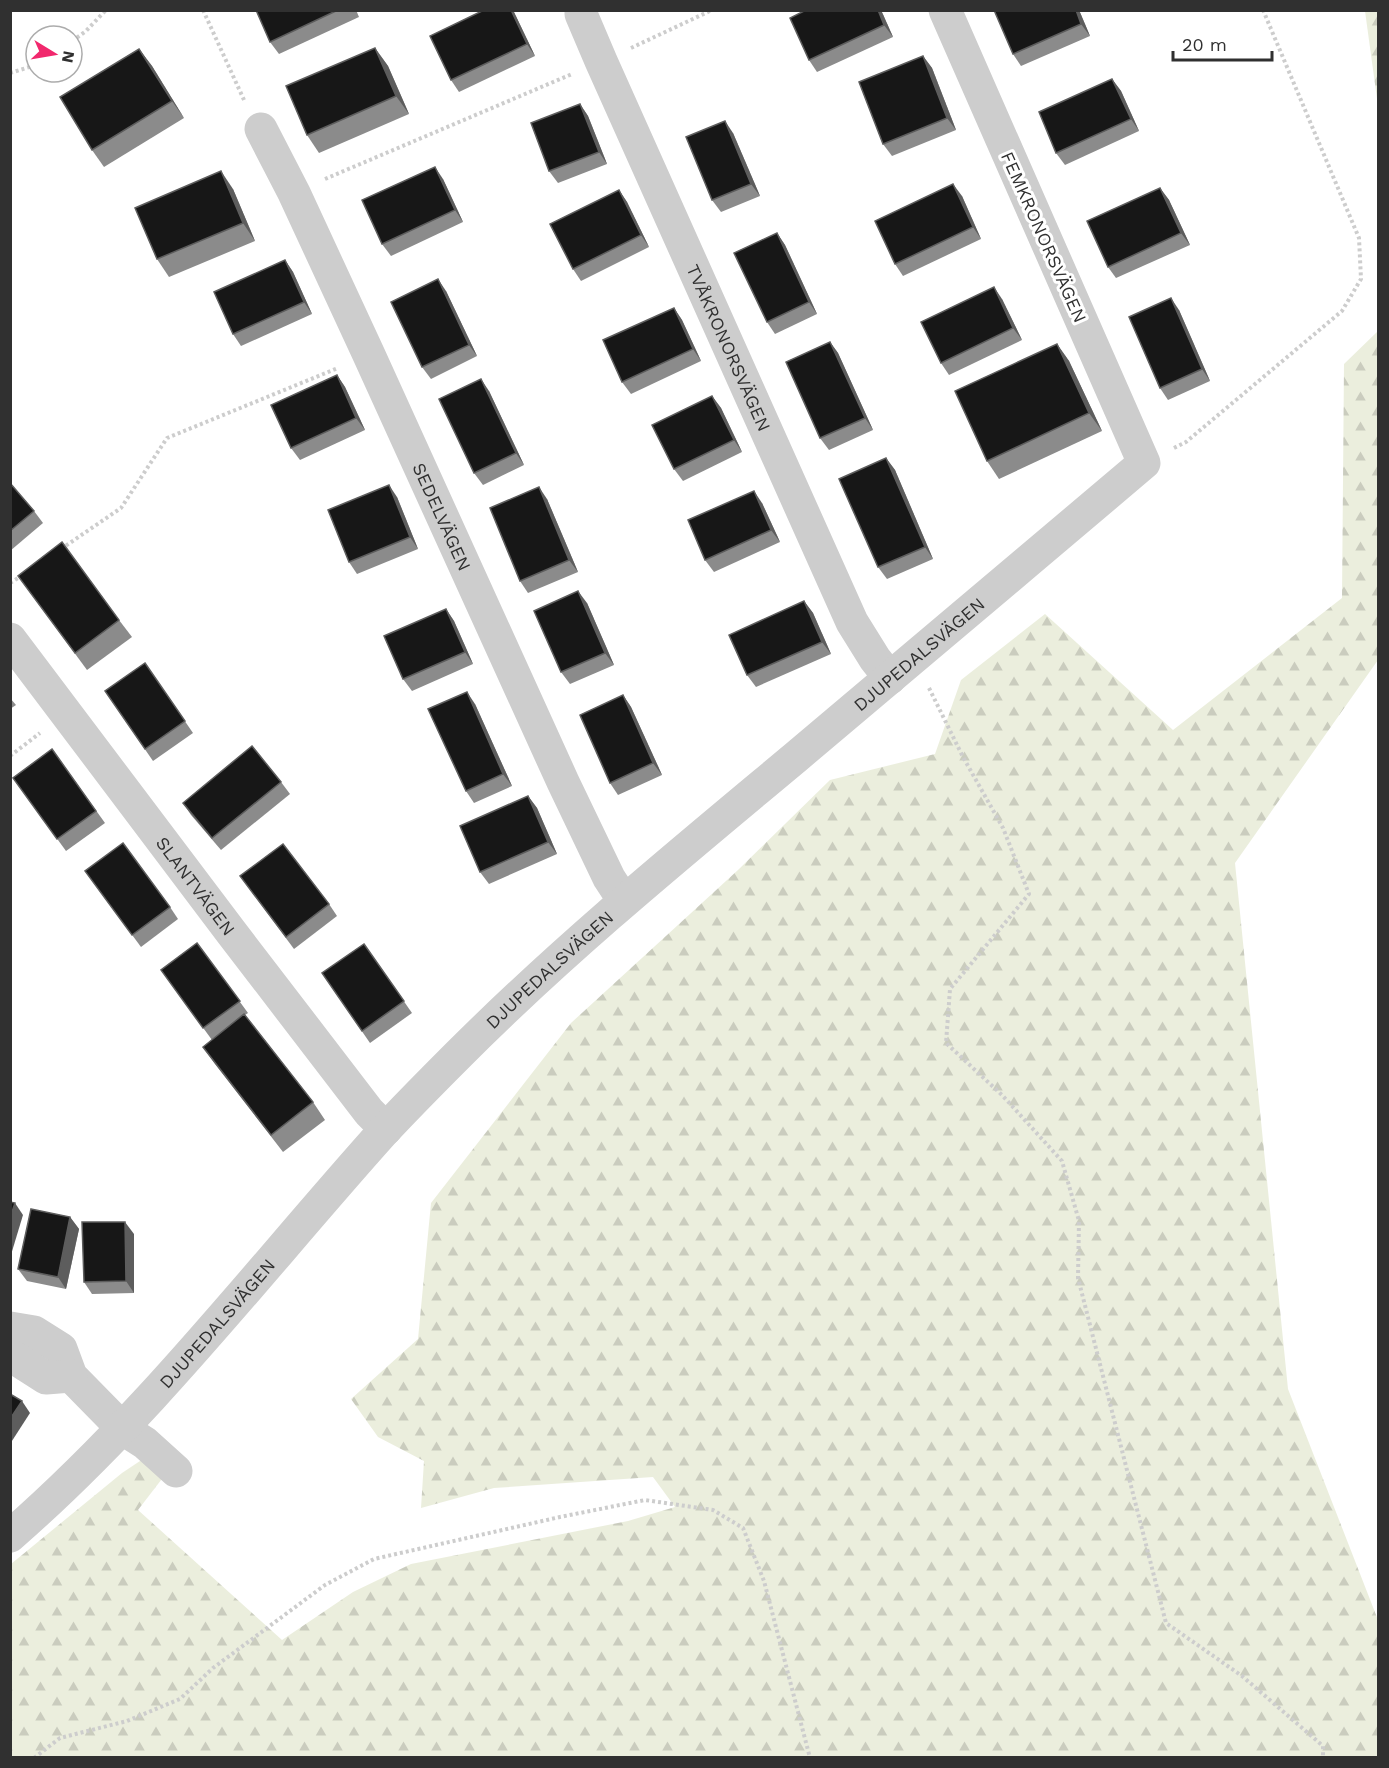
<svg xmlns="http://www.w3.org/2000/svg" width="1389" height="1768" font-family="'Work Sans',sans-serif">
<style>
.forest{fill:url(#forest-firs)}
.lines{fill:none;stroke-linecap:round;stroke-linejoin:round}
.path{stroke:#cdcdcd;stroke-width:4;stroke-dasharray:3 3;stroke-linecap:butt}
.minor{stroke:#cdcdcd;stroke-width:33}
.wall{fill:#8b8b8b}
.shaded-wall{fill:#5d5d5d}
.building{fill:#171717;stroke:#5d5d5d;stroke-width:1.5}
.labels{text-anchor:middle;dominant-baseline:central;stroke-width:6;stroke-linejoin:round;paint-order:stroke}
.street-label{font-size:18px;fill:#303030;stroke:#fff}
</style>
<defs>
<pattern id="forest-firs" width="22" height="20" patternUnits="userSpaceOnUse" patternTransform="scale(1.5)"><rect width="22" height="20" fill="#ebeedd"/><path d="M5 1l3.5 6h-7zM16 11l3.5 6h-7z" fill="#caccbe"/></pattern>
</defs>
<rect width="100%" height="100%" fill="#fff"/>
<g class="forest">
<polygon points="1365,11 1378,11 1378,106"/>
<polygon points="1378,331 1378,660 1235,863 1288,1389 1378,1620 1378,1757 11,1758 11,1564 122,1473 149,1455 168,1471 138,1510 282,1640 353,1592 411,1564 628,1521 675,1507 653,1477 494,1488 421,1508 424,1461 378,1437 351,1399 418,1339 431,1203 571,1023 738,870 830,780 935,754 961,680 1045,614 1173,730 1342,598 1344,364"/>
</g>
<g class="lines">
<g class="path">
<polyline points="203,10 244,100"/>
<polyline points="72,41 86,31 106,10"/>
<polyline points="631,48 712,10"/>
<polyline points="10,73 36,65"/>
<polyline points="325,179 572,74"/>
<polyline points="1174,448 1186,442 1342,311 1361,279 1359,238 1263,10"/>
<polyline points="61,549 121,508 167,438 338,368"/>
<polyline points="10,583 23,575"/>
<polyline points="929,688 963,757 1003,828 1029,894 950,989 946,1043 1002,1095 1062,1161 1079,1221 1078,1278 1166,1623 1242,1676 1323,1746 1323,1758"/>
<polyline points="10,756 40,733"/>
<polyline points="34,1758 60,1738 127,1721 180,1699 213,1668 325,1585 374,1559 560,1517 645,1500 713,1510 743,1528 764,1581 810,1758"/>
</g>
<g class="minor">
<path id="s1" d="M 581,10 L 581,14 L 601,61 L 852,622 L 875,659 L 890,678"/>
<path id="s2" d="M 261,129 L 294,193 L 369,355 L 563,782 L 609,878 L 624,901"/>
<path id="s3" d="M 10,639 L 231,932 L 369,1112 L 386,1129"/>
<polyline points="10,1328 34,1332 61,1349 71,1376 123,1429 145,1443 176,1471"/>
<polyline points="10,1355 46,1378 71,1376"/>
<path id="s4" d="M 10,1536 C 149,1415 261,1268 383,1132 C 408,1105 434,1079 460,1053 C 566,947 681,853 796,757 C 912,660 1028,561 1144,463 L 945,10"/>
</g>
</g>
<g class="wall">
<polygon points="256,10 356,10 359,17 279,54 270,42"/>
<polygon points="484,10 513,10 535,56 459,92 451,80"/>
<polygon points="881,10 893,37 817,72 809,60"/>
<polygon points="1079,10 1090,36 1021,66 1013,54"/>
<polygon points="375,48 388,66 409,114 319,153 307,135"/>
<polygon points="139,49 152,66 184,118 104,167 92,150"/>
<polygon points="923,56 932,68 956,130 892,156 883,144"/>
<polygon points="1112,79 1121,91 1139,131 1065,165 1056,153"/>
<polygon points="580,104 588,116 607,164 558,183 549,171"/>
<polygon points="733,133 760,196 721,212 712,200"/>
<polygon points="443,179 463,222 391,256 382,244"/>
<polygon points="1160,188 1169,200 1190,245 1116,278 1108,267"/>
<polygon points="233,189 255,241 169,277 157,259"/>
<polygon points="619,190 627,202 649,247 581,281 573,269"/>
<polygon points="962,196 981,239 903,276 895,264"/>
<polygon points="777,233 785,245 817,314 775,334 767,322"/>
<polygon points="285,260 293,272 312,314 241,346 233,334"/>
<polygon points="446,291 477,356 431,379 422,367"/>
<polygon points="1002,299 1022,340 949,375 941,363"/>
<polygon points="674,308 682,320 701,361 631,394 622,382"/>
<polygon points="1179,310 1210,381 1168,400 1160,388"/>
<polygon points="830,342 838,353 873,430 829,450 820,438"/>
<polygon points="1057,344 1069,361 1102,431 999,479 987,461"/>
<polygon points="337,375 345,387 365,430 300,460 291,448"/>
<polygon points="489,391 524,465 483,485 474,473"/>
<polygon points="712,396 721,408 742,452 683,481 674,469"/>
<polygon points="886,458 895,470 933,559 887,579 878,567"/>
<polygon points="10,483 34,511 43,523 10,551"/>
<polygon points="397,497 418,549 357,574 349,562"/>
<polygon points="547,499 578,572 528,593 520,581"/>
<polygon points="762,503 780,542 714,572 705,560"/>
<polygon points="18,576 119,620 132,637 87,670"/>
<polygon points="804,601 813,613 831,654 756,687 747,675"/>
<polygon points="587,603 614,665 570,684 561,672"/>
<polygon points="446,609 454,621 473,664 412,691 403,679"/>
<polygon points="145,663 193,733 153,761 105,691"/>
<polygon points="623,695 631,707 662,775 618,795 610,783"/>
<polygon points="10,698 16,705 10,709"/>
<polygon points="475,704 512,786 474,803 466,791"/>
<polygon points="52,749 105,823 66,851 13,778"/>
<polygon points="281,782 290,794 221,850 191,815 183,803"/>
<polygon points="528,796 537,808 557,854 489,884 480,872"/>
<polygon points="85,871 170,907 178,919 141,947"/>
<polygon points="240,876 329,904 337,916 294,949"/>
<polygon points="197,943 248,1013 245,1015 313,1102 325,1120 283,1152 215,1064 203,1047 212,1040 161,970"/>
<polygon points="364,944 412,1013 370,1043 322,973"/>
<polygon points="70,1217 79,1229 66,1289 27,1281 18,1269"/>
<polygon points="134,1234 134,1293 92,1294 84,1282"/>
</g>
<g class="shaded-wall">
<polygon points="511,10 513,10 535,56 527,44"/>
<polygon points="878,10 881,10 893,37 884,25"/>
<polygon points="1076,10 1079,10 1090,36 1081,24"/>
<polygon points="375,48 388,66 409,114 396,96"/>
<polygon points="139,49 152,66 184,118 172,101"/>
<polygon points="923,56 932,68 956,130 947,118"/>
<polygon points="1112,79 1121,91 1139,131 1131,119"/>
<polygon points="580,104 588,116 607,164 599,152"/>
<polygon points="725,121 733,133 760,196 751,184"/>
<polygon points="435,167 443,179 463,222 455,210"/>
<polygon points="221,171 233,189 255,241 243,223"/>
<polygon points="953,184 962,196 981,239 973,227"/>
<polygon points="1160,188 1169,200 1190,245 1181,233"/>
<polygon points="619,190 627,202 649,247 641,235"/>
<polygon points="777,233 785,245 817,314 809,302"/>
<polygon points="285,260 293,272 312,314 304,302"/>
<polygon points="438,279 446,291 477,356 469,345"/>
<polygon points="994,287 1002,299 1022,340 1013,328"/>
<polygon points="1171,298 1179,310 1210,381 1202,369"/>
<polygon points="674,308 682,320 701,361 693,349"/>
<polygon points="830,342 838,353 873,430 865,418"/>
<polygon points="1057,344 1069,361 1102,431 1089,413"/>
<polygon points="337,375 345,387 365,430 356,418"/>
<polygon points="481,379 489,391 524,465 516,453"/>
<polygon points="712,396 721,408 742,452 734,440"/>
<polygon points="886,458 895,470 933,559 925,547"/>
<polygon points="389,485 397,497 418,549 410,537"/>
<polygon points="539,487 547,499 578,572 569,560"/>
<polygon points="754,491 762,503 780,542 771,530"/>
<polygon points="578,591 587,603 614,665 605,653"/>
<polygon points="804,601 813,613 831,654 822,642"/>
<polygon points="446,609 454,621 473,664 465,652"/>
<polygon points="467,692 475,704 512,786 503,774"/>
<polygon points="623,695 631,707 662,775 653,763"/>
<polygon points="528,796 537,808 557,854 548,842"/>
<polygon points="15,1203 23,1215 10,1258 10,1218"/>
<polygon points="70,1217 79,1229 66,1289 58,1277"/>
<polygon points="125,1222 134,1234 134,1293 126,1281"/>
<polygon points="22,1401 30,1413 10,1444 10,1419"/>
</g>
<g class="building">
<polygon points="256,10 338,10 270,42"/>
<polygon points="484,10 511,10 527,44 451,80 430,36"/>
<polygon points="806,10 878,10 884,25 809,60 790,18"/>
<polygon points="994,10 1076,10 1081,24 1013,54"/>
<polygon points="375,48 396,96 307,135 286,86"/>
<polygon points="139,49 172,101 92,150 60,97"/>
<polygon points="923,56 947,118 883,144 859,82"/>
<polygon points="1112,79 1131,119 1056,153 1039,112"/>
<polygon points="580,104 599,152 549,171 531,123"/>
<polygon points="725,121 751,184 712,200 686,137"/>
<polygon points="435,167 455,210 382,244 362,200"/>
<polygon points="221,171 243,223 157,259 135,208"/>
<polygon points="953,184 973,227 895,264 875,221"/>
<polygon points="1160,188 1181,233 1108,267 1087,221"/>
<polygon points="619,190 641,235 573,269 550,224"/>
<polygon points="777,233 809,302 767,322 734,253"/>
<polygon points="285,260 304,302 233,334 214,292"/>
<polygon points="438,279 469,345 422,367 391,302"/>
<polygon points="994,287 1013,328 941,363 921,322"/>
<polygon points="1171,298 1202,369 1160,388 1129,317"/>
<polygon points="674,308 693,349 622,382 603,340"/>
<polygon points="830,342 865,418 820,438 786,362"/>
<polygon points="1057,344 1089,413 987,461 955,391"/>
<polygon points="337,375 356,418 291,448 271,405"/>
<polygon points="481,379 516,453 474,473 439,399"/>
<polygon points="712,396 734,440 674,469 652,425"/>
<polygon points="886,458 925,547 878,567 839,479"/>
<polygon points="10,483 34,511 10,531"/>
<polygon points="389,485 410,537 349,562 328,510"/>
<polygon points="539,487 569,560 520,581 490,508"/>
<polygon points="754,491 771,530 705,560 688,520"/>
<polygon points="62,542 119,620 75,653 18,576"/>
<polygon points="578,591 605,653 561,672 534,611"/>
<polygon points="804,601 822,642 747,675 729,635"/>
<polygon points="446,609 465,652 403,679 384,636"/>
<polygon points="145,663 185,721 145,749 105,691"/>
<polygon points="467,692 503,774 466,791 428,709"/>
<polygon points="623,695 653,763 610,783 580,715"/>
<polygon points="252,746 281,782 212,838 183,803"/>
<polygon points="52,749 96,811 57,839 13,778"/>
<polygon points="528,796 548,842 480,872 460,826"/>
<polygon points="123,843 170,907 132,935 85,871"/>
<polygon points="283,844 329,904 286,937 240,876"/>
<polygon points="197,943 240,1001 203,1028 161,970"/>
<polygon points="364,944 404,1001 362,1031 322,973"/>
<polygon points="244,1014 313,1102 271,1135 203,1047"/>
<polygon points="10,1202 15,1203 10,1218"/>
<polygon points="31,1209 70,1217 58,1277 18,1269"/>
<polygon points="82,1222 125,1222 126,1281 84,1282"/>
<polygon points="10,1394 22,1401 10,1419"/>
</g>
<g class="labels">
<g class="street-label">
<text transform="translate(1044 237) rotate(66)">FEMKRONORSVÄGEN</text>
<text stroke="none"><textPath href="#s1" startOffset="369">TVÅKRONORSVÄGEN</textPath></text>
<text stroke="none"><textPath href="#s2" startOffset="428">SEDELVÄGEN</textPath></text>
<text stroke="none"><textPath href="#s4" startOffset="1269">DJUPEDALSVÄGEN</textPath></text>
<text stroke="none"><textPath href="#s3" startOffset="309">SLANTVÄGEN</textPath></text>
<text stroke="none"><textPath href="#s4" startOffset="783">DJUPEDALSVÄGEN</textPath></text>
<text stroke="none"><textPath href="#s4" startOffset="297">DJUPEDALSVÄGEN</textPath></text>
</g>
</g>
<rect width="1389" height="1768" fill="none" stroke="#303030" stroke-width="24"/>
<g transform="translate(54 54) rotate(101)"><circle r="28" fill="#ffffff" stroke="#acacac" stroke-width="1.5"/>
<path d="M0-4.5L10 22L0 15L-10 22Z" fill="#f1286d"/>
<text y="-9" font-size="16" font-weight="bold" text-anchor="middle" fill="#303030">N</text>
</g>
<path d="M1173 51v9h99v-9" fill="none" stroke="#303030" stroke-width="3"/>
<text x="1182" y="51" font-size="18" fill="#303030" stroke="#ffffff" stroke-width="4.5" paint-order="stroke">20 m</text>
</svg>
